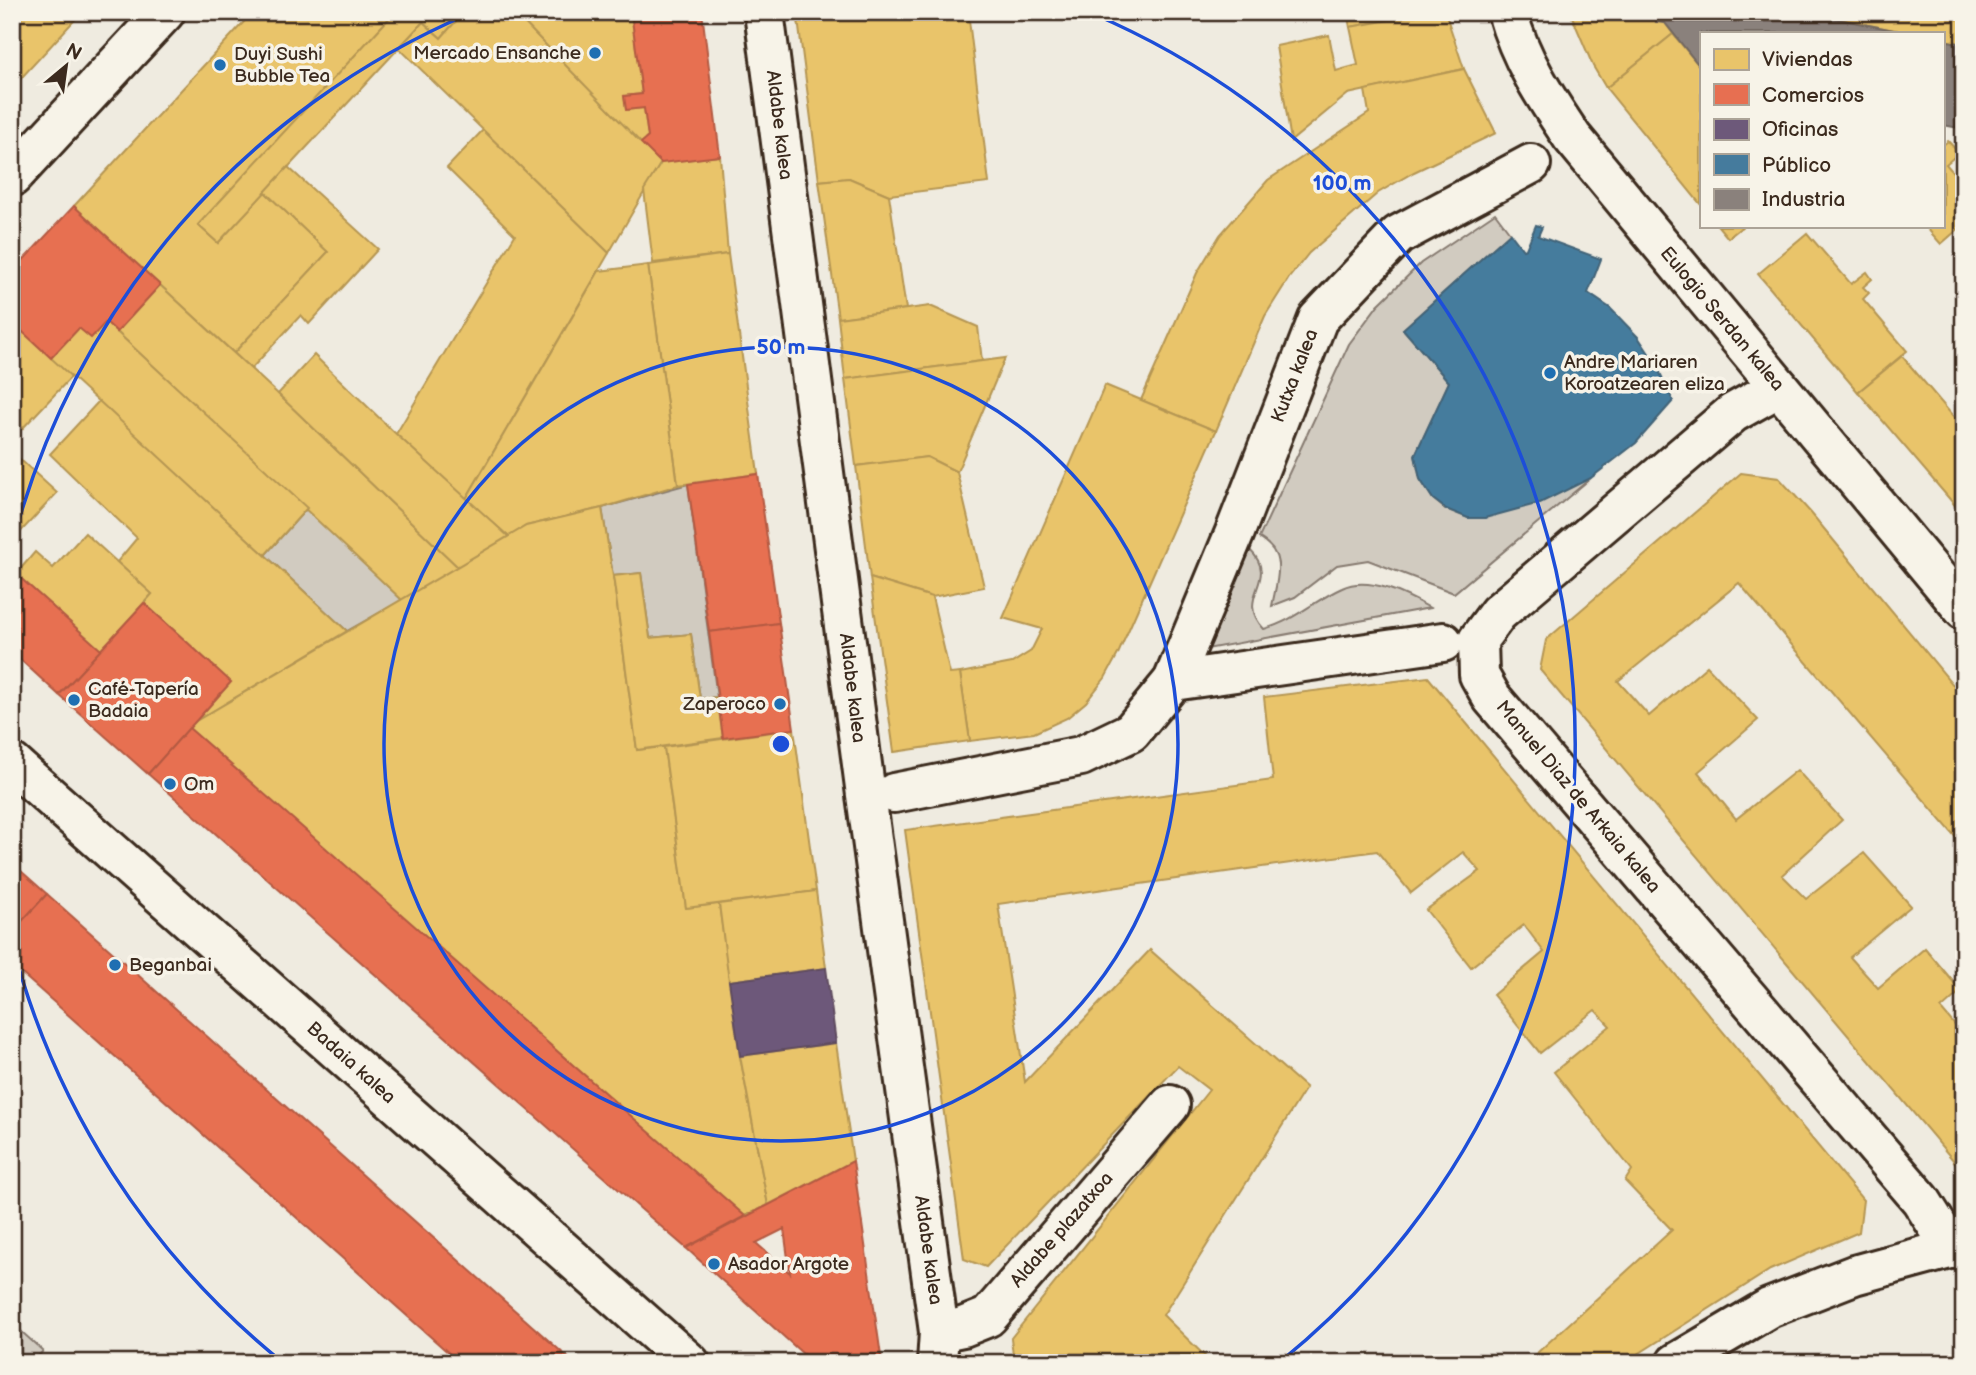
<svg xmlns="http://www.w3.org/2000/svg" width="1976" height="1375" font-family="'Balsamiq Sans',sans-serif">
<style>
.green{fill:#d1cbc0;stroke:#867a6f;stroke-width:2}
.homes{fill:#e9c46a;stroke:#b59653;stroke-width:2}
.shops{fill:#e76f51;stroke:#b35a42;stroke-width:2;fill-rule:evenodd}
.offices{fill:#6d597a;stroke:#5e4b5e;stroke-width:2}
.public{fill:#457b9d;stroke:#426377;stroke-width:2}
.industry{fill:#8a817c;stroke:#726760;stroke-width:2}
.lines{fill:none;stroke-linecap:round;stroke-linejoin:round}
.minor-casing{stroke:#3b2a1e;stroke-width:44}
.major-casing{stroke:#3b2a1e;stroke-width:44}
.minor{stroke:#f7f3e8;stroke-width:38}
.major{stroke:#f7f3e8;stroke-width:38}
.ring{fill:none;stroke:#1d4ed8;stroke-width:3.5}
.poi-dot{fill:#1f6fb2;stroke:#f7f3e8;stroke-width:2.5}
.labels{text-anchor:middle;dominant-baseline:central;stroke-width:7;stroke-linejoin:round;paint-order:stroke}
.poi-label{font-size:19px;fill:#3b2a1e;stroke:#f7f3e8;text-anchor:start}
.street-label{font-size:19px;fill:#3b2a1e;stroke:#f7f3e8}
.centre{fill:#1d4ed8;stroke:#f7f3e8;stroke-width:3.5}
.ring-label{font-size:21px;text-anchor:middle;font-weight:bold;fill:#1d4ed8;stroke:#f7f3e8;stroke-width:7;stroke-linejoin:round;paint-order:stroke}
</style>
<rect width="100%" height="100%" fill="#efebe0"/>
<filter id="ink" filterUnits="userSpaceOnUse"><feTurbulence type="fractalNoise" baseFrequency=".0143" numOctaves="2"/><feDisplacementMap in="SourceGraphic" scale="14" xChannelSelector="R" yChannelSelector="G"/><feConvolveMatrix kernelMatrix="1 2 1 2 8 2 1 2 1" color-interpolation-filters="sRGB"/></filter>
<g filter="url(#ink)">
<g class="green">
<path d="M 1495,213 L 1510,233 L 1403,329 L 1449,382 L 1415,455 L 1420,479 L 1433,499 L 1445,509 L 1468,518 L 1591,478 L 1454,593 L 1368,560 L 1337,565 L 1295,597 L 1272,606 C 1277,579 1288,554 1259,538 L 1349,344 L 1378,305 L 1421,263 Z"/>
<polygon points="688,484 717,697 700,699 691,634 650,638 641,573 613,576 602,508"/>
<polygon points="307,508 402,600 347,631 265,555"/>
<path d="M 1250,550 C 1281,581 1233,596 1264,629 C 1294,621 1315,600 1342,588 C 1369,575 1407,595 1430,608 L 1207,649 Z"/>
<polygon points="12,1323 43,1351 32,1363 12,1363"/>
</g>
<g class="homes">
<polygon points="12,12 82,12 12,88"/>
<polygon points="253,12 395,12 198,225 218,243 265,192 328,252 234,353 74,206"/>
<polygon points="395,12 464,12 441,38 423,22 218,243 198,225"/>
<polygon points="464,12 514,12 661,163 609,253 399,48 423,22 441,38"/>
<polygon points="514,12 631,12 642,94 624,96 626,110 644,108 648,137 641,143"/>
<polygon points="797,12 968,12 989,183 889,195 849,178 819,181"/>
<polygon points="1221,12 1251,12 1249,18"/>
<polygon points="1347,12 1434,12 1350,27"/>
<polygon points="1434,12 1445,12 1464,69 1348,94 1291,141 1276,46 1329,35 1336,71 1358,65 1350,27"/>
<polygon points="1570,12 1658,12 1656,22 1665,23 1673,34 1606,88 1593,66"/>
<polygon points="1803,12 1964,12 1964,44 1943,40 1943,33 1909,33"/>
<polygon points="1673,34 1701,68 1701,205 1606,88"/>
<polygon points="1464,69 1496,133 1414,172 1378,193 1309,253 1289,278 1265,316 1216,431 1141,400 1197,273 1220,235 1268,180 1369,113 1365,90"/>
<polygon points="483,130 609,253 466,499 396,434 515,235 447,168"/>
<polygon points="1948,141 1959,153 1946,164 1964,185 1964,224 1941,244 1925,226 1943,226 1943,145"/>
<polygon points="720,156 728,254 653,263 644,190 661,163"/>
<polygon points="288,167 378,249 309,324 301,315 251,369 234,353 328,252 265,192"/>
<polygon points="849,178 889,195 906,309 838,318 819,181"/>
<polygon points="1718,226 1743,226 1728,238"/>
<polygon points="1807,233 1851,284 1867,272 1872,279 1863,287 1869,293 1863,299 1907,351 1858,392 1758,274"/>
<polygon points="728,254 758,474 678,485 648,265"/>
<polygon points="648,265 678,485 602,508 526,526 509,537 466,499 599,271"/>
<polygon points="160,285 278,394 458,567 402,600 117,332"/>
<polygon points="930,306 978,327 982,361 845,379 838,318"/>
<polygon points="12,322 72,376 22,429 12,420"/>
<polygon points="106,322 307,508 265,555 51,358 79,328 91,338"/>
<polygon points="314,355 396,434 509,537 458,567 278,394"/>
<polygon points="1902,356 1964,429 1964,506 1959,510 1858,392"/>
<polygon points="1005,358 957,472 927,457 856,466 845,379"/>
<polygon points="1105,385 1216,431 1118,654 1105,678 1086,702 1067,718 1034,733 970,741 960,673 1012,663 1031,651 1042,629 1003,618"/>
<polygon points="99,401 265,555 347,631 196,721 231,682 144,603 152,594 117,562 137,538 50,454"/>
<polygon points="12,452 57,493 12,541"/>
<polygon points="927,457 957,472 984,587 932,597 870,578 856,466"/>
<polygon points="1741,473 1779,478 1811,513 1964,698 1964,847 1739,583 1618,681 1649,716 1707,666 1758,720 1698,772 1736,819 1797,770 1842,820 1782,875 1806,899 1864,853 1911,906 1850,957 1878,988 1925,948 1961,991 1941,1009 1964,1036 1964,1173 1540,670 1546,640"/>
<polygon points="602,508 613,576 637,750 664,747 686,908 719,904 740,1056 768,1205 745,1216 189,728 196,721 526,526"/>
<polygon points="85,533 152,594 101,650 16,574 35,552 53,568"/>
<polygon points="641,573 650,638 691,634 700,699 717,697 723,738 637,750 613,576"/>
<polygon points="870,578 932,597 950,674 960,673 970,741 894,752"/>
<polygon points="1428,677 1863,1200 1859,1232 1770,1270 1624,1363 1526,1363 1672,1230 1625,1181 1632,1170 1554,1072 1610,1026 1595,1010 1540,1053 1493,995 1544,952 1524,925 1471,967 1426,910 1480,871 1463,852 1411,893 1377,851 998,904 1025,1082 1150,950 1306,1088 1163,1315 1212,1363 1014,1363 1011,1338 1209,1090 1178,1066 986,1267 964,1259 905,830 1273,780 1264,697"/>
<polygon points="794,729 816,891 686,908 664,747"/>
<polygon points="816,891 826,968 729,981 719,904"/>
<polygon points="836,1043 853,1161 768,1205 740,1056"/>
</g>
<g class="shops">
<polygon points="631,12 702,12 720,156 661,163 641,143 648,137 644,108 626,110 624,96 642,94"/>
<polygon points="74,206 160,285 117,332 106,322 91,338 79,328 51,358 12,322 12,272"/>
<polygon points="758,474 779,623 709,632 688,484"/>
<polygon points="16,574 101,650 59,695 12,652 12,578"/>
<polygon points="144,603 231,682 148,774 59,695"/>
<polygon points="779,623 794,729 723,738 709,632"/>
<polygon points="189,728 745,1216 686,1248 643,1211 148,774"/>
<polygon points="12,863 47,894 12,932"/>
<polygon points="47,894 574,1363 460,1363 269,1193 12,965 12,932"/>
<path d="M 853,1161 L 882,1363 L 813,1363 L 686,1248 ZM 784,1229 L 790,1273 L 756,1243 Z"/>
</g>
<polygon class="offices" points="826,968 836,1043 740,1056 729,981"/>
<polygon class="public" points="1536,225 1542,227 1538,236 1601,259 1588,293 1610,308 1638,337 1656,364 1673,401 1636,443 1591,478 1540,503 1485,518 1468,518 1446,509 1433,499 1420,479 1415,455 1449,382 1403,329 1510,233 1523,250 1526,249"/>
<g class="industry">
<polygon points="1658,12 1803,12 1909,33 1701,33 1701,68 1665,23 1656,22"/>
<polygon points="1943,40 1964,44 1964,129 1943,125"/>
</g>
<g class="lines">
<g class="minor-casing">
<g id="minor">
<polyline points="764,12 866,795 939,1332 937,1363"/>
<path d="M 1507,12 C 1520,59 1545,97 1572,137 L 1964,610"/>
<polyline points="1779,387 1733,413 1498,613 1478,640 1479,675 1492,698 1921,1200 1952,1249"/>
<polyline points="1173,681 1443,642"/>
<polyline points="12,763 690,1363"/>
<polyline points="894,793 1081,756 1131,732 1173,681 1235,532 1318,319 1398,235 1531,164"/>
<polyline points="939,1332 963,1327 988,1317 1170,1105"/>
<polyline points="1676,1363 1769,1308 1854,1275 1964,1245"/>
</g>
</g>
<g class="major-casing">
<polyline id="major" points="12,177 165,12"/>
</g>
<use href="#minor" class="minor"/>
<use href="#major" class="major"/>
</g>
</g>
<g class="ring">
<circle cx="781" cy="744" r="397"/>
<path d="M281 1361A794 794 0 0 1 12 943M12 545A794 794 0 0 1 471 13M1091 13A794 794 0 0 1 1281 1361"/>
</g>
<g class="poi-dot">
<circle cx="595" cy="53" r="7"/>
<circle cx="220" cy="65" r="7"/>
<circle cx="1550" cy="373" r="7"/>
<circle cx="74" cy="700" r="7"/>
<circle cx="780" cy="704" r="7"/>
<circle cx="170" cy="784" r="7"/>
<circle cx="115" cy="965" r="7"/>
<circle cx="714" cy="1264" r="7"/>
</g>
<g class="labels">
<g class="poi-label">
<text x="581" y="53" text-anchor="end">Mercado Ensanche</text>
<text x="234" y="54">Duyi Sushi<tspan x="234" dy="22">Bubble Tea</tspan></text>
<text x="1564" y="362">Andre Mariaren<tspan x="1564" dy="22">Koroatzearen eliza</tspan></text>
<text x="88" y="689">Café-Tapería<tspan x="88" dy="22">Badaia</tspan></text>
<text x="766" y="704" text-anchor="end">Zaperoco</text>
<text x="184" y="784">Om</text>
<text x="129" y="965">Beganbai</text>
<text x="728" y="1264">Asador Argote</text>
</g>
<g class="street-label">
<text transform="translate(779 125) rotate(83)">Aldabe kalea</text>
<text transform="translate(1722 319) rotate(50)">Eulogio Serdan kalea</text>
<text transform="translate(1295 376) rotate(-69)">Kutxa kalea</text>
<text transform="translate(852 688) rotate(83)">Aldabe kalea</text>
<text transform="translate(1578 797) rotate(50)">Manuel Diaz de Arkaia kalea</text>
<text transform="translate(351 1063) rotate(42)">Badaia kalea</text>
<text transform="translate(1062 1230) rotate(-49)">Aldabe plazatxoa</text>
<text transform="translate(928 1250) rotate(82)">Aldabe kalea</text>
</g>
</g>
<circle cx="781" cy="744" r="10" class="centre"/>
<g class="ring-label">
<text x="1342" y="190">100 m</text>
<text x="781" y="354">50 m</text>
</g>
<rect width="1976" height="1375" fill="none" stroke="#f7f3e8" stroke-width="42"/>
<rect x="21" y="21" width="1934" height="1333" fill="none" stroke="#3b2a1e" stroke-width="2.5" filter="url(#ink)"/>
<rect x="1700" y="32" width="245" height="196" fill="#f7f3e8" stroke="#aca397" stroke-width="2"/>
<rect x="1714" y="49" width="35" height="21" fill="#e9c46a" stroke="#aca397" stroke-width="2"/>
<text x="1762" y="66" font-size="21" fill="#3b2a1e">Viviendas</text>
<rect x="1714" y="84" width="35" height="21" fill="#e76f51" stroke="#aca397" stroke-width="2"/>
<text x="1762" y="102" font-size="21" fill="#3b2a1e">Comercios</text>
<rect x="1714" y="119" width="35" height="21" fill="#6d597a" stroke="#aca397" stroke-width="2"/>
<text x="1762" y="136" font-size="21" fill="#3b2a1e">Oficinas</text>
<rect x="1714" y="154" width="35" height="21" fill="#457b9d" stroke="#aca397" stroke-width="2"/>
<text x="1762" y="172" font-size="21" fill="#3b2a1e">Público</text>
<rect x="1714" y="189" width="35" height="21" fill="#8a817c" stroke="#aca397" stroke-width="2"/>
<text x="1762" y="206" font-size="21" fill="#3b2a1e">Industria</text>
<g transform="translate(66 66) rotate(29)" stroke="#f7f3e8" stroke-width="5" paint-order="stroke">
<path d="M0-5L12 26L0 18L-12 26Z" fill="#3b2a1e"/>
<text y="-10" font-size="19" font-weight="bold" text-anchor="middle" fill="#3b2a1e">N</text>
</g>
</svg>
